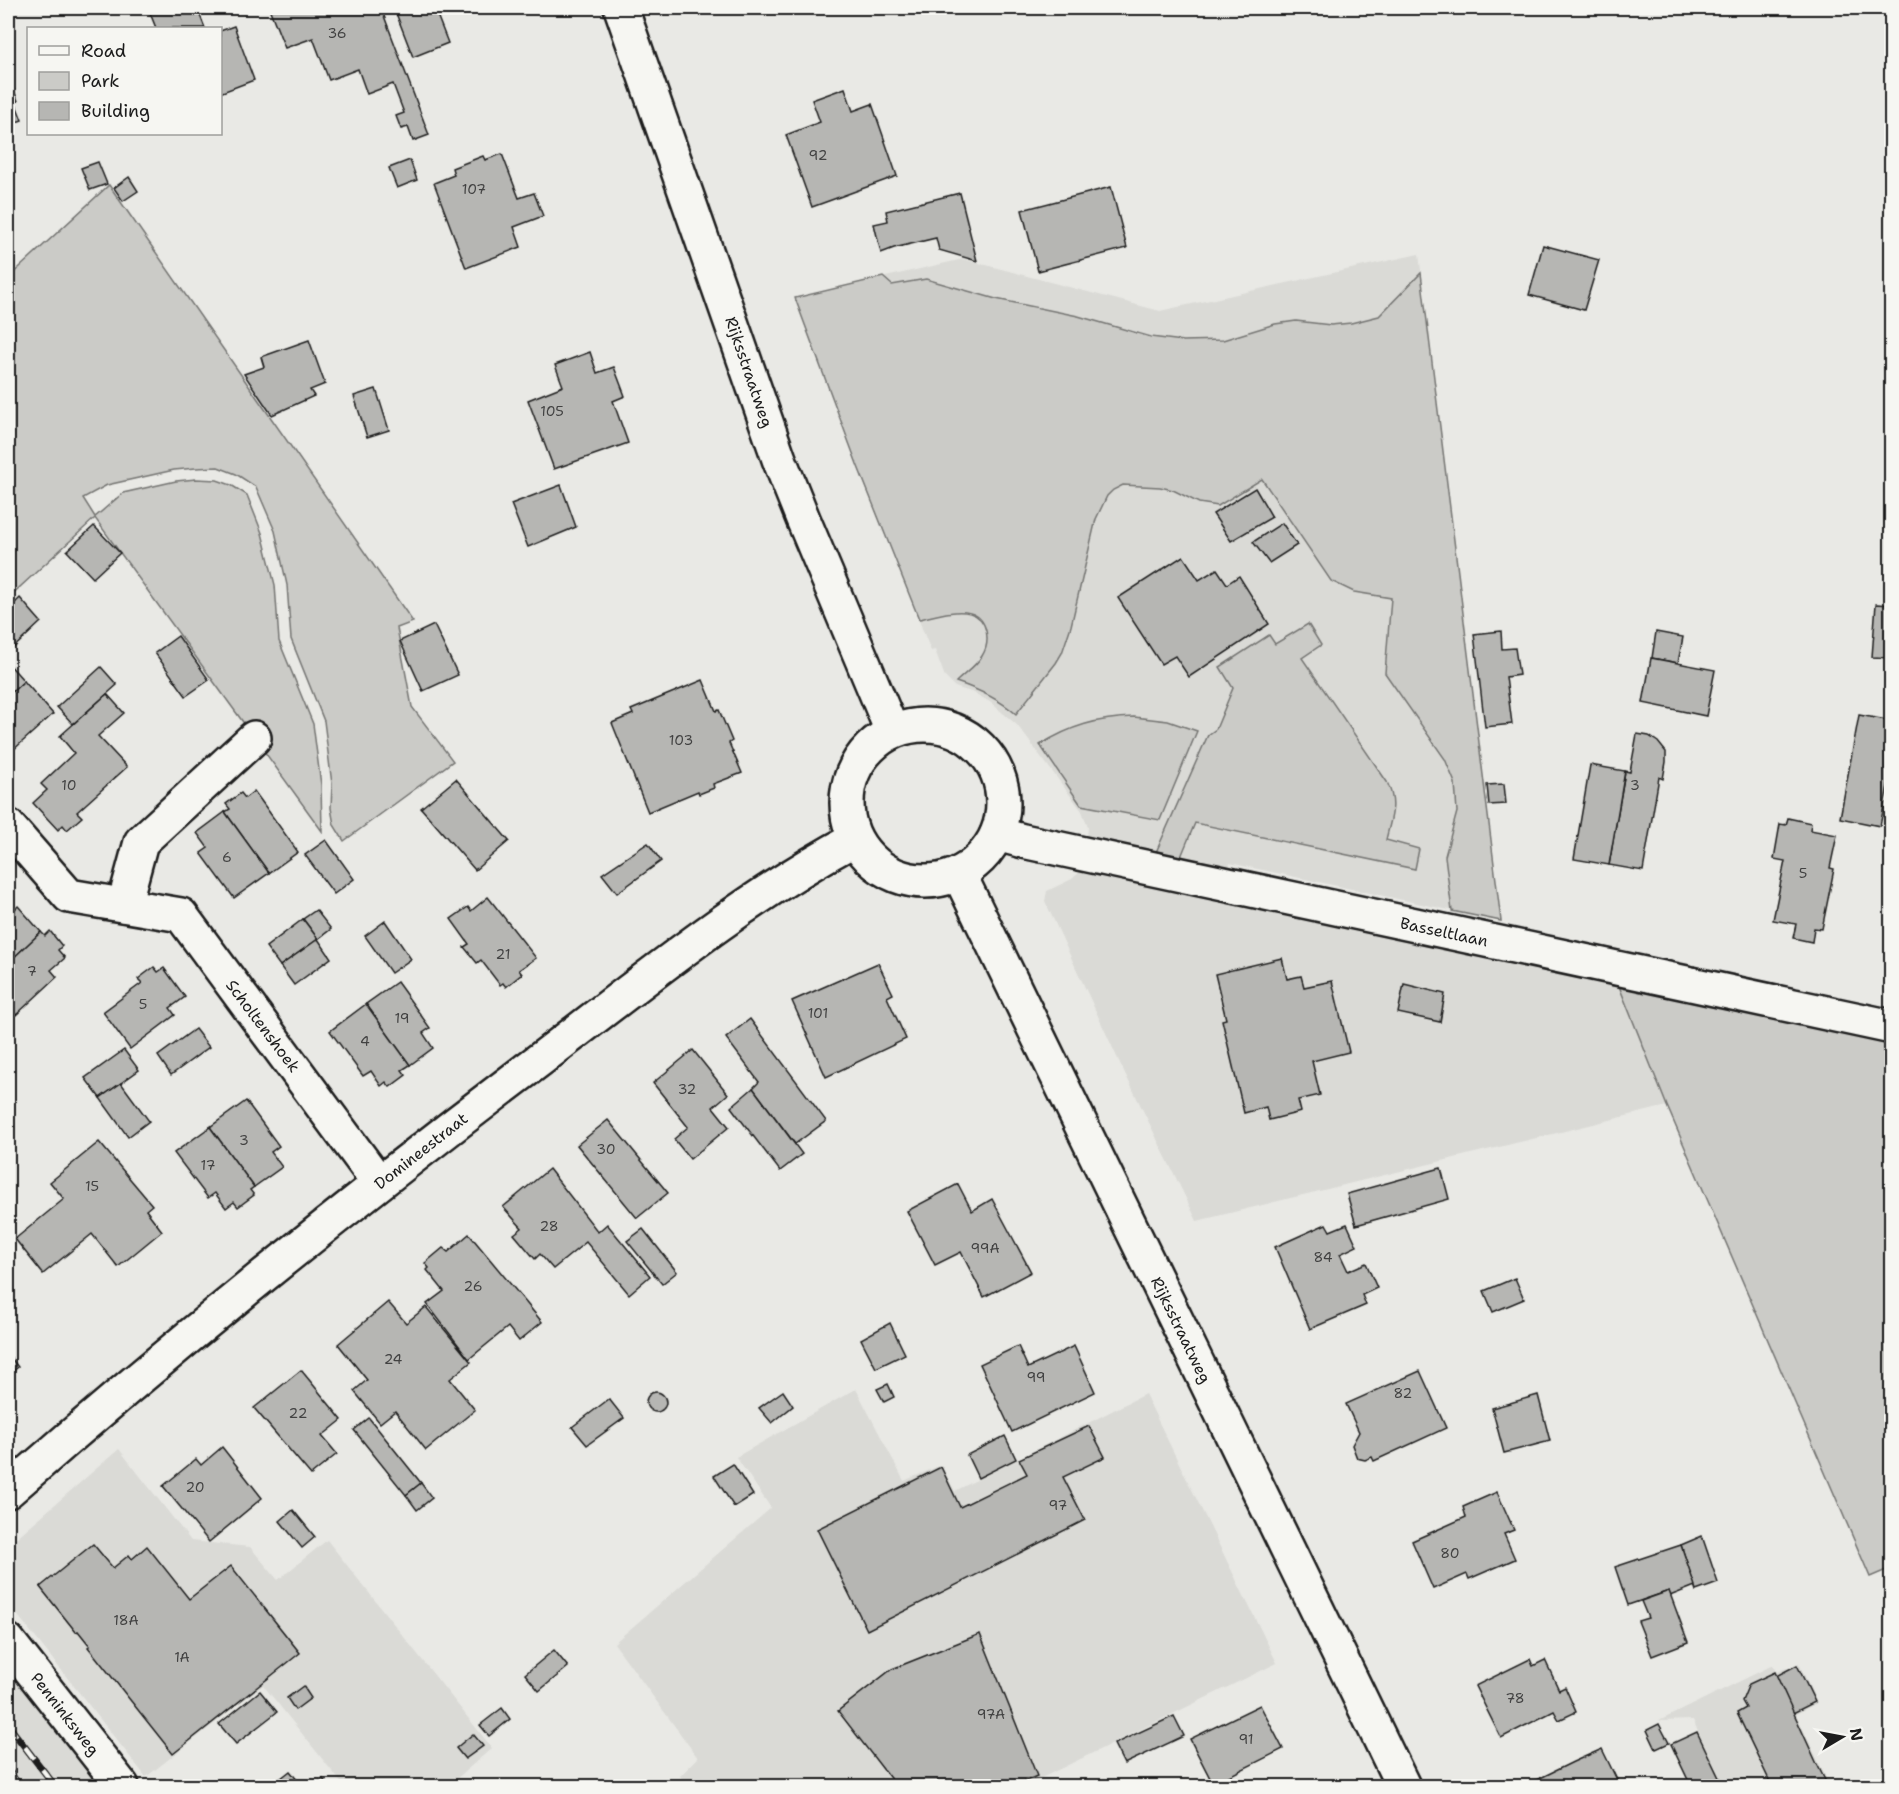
<svg xmlns="http://www.w3.org/2000/svg" width="1899" height="1794" font-family="'Shantell Sans',sans-serif">
<style>
.built{fill:#dadad6}
.green{fill:#cbcbc7;stroke:#747472;stroke-width:1.5}
.building{fill:#b6b6b3;stroke:#1c1c1c;stroke-width:1.5}
.lines{fill:none;stroke-linecap:round;stroke-linejoin:round}
.minor-casing{stroke:#1c1c1c;stroke-width:38}
.secondary-casing{stroke:#1c1c1c;stroke-width:38}
.primary-casing{stroke:#1c1c1c;stroke-width:38}
.minor{stroke:#f6f6f2;stroke-width:33}
.secondary{stroke:#f6f6f2;stroke-width:33}
.primary{stroke:#f6f6f2;stroke-width:33}
.rail-casing{stroke:#1c1c1c;stroke-width:7}
.rail{stroke:#f6f6f2;stroke-width:4.5;stroke-dasharray:14;stroke-linecap:butt}
.labels{text-anchor:middle;dominant-baseline:central;stroke-width:6;stroke-linejoin:round;paint-order:stroke}
.number-label{font-size:14px;fill:#424242}
.street-label{font-size:16px;fill:#1c1c1c;stroke:#f6f6f2}
</style>
<rect width="100%" height="100%" fill="#e9e9e5"/>
<filter id="ink" filterUnits="userSpaceOnUse"><feTurbulence type="fractalNoise" baseFrequency=".0167" numOctaves="2"/><feDisplacementMap in="SourceGraphic" scale="12" xChannelSelector="R" yChannelSelector="G"/><feConvolveMatrix kernelMatrix="1 2 1 2 8 2 1 2 1" color-interpolation-filters="sRGB"/></filter>
<g filter="url(#ink)">
<g class="built">
<polygon points="1419,254 1501,921 1230,863 1227,875 1086,845 1088,827 1082,811 1017,725 990,702 974,693 955,687 945,677 935,650 931,651 857,464 795,298 963,259 1160,311"/>
<polygon points="1083,869 1617,981 1667,1106 1197,1221 1117,1057 1045,901 1047,891 1072,879"/>
<polygon points="856,1389 904,1481 941,1465 955,1491 1145,1394 1277,1663 1025,1786 688,1786 680,1776 698,1758 614,1643 771,1508 736,1457"/>
<polygon points="119,1449 191,1541 250,1547 278,1580 327,1540 492,1748 448,1786 344,1786 263,1685 146,1777 8,1603 8,1545"/>
<polygon points="1799,1663 1817,1703 1796,1714 1830,1786 1722,1786 1693,1720 1659,1721 1773,1665 1776,1672"/>
<polygon points="8,1668 54,1729 99,1786 8,1786"/>
</g>
<g class="green">
<polygon points="109,185 413,622 397,628 412,707 453,761 344,841 334,825 331,808 332,784 324,721 291,639 287,585 275,531 256,487 236,474 218,467 196,468 174,470 107,485 83,498 95,517 123,493 176,481 196,479 217,480 231,485 247,495 262,533 275,585 279,641 313,724 321,785 322,831 95,518 8,598 8,278"/>
<path d="M 1421,273 L 1501,921 L 1452,911 L 1445,856 L 1457,812 L 1455,783 L 1445,759 L 1385,673 L 1391,598 L 1354,592 L 1331,581 L 1262,479 L 1218,506 L 1199,503 L 1173,490 L 1160,487 L 1123,485 L 1113,490 L 1107,496 L 1096,519 L 1071,626 L 1062,653 L 1056,663 L 1016,714 C 999,699 977,689 956,682 C 964,674 976,666 982,656 C 991,642 988,618 970,613 C 955,609 934,616 919,619 L 857,464 L 795,298 L 883,277 L 892,285 L 926,279 L 996,299 L 1078,316 L 1151,337 L 1183,341 L 1223,340 L 1275,324 L 1296,321 L 1331,325 L 1351,323 L 1379,316 Z"/>
<path d="M 1308,624 L 1321,645 L 1302,658 L 1387,782 C 1398,805 1391,817 1386,840 L 1419,849 L 1415,869 L 1195,823 L 1178,864 L 1153,859 L 1208,735 L 1216,729 L 1233,688 L 1220,667 L 1269,635 L 1275,644 Z"/>
<path d="M 1134,717 L 1168,721 L 1197,731 L 1160,820 L 1081,805 L 1040,745 C 1070,726 1098,718 1134,717 Z"/>
<polygon points="1617,981 1891,1040 1891,1568 1870,1577 1667,1106"/>
</g>
<g class="building">
<polygon points="148,8 197,8 205,28 156,28"/>
<polygon points="269,8 381,8 429,135 413,141 408,127 401,129 396,116 404,113 393,84 367,94 358,69 329,80 313,38 285,48"/>
<polygon points="394,8 456,8 437,15 448,43 413,57"/>
<polygon points="234,26 254,80 220,93 220,31"/>
<polygon points="8,74 18,101 15,102 22,120 8,125"/>
<polygon points="845,88 853,111 872,104 897,176 812,207 786,135 820,122 812,100"/>
<polygon points="502,154 519,198 534,193 543,216 514,227 521,247 466,268 434,183 454,175 452,168 483,156 485,160"/>
<polygon points="410,160 417,180 397,188 389,168"/>
<polygon points="98,162 107,184 90,190 81,168"/>
<polygon points="129,177 138,191 123,201 114,188"/>
<polygon points="1111,187 1127,248 1038,271 1022,210"/>
<polygon points="960,193 977,261 939,250 936,238 894,248 881,253 874,224 888,221 886,211"/>
<polygon points="1543,245 1599,260 1584,310 1529,295"/>
<polygon points="309,340 325,384 310,390 314,396 272,415 244,374 264,367 261,357"/>
<polygon points="590,352 597,373 614,367 625,396 613,401 628,443 554,469 528,400 563,386 555,365"/>
<polygon points="376,389 389,430 367,437 354,396"/>
<polygon points="561,485 576,527 528,547 511,504"/>
<polygon points="1255,488 1272,517 1231,541 1213,514"/>
<polygon points="1282,523 1297,545 1269,563 1253,542"/>
<polygon points="94,526 120,553 93,578 67,551"/>
<polygon points="1183,556 1199,580 1217,569 1227,584 1239,576 1269,624 1189,677 1175,656 1161,664 1118,598"/>
<polygon points="20,598 41,622 8,653 8,610"/>
<polygon points="1876,604 1892,605 1892,658 1872,657"/>
<polygon points="434,625 458,675 423,691 400,641"/>
<polygon points="1501,631 1502,649 1515,648 1519,675 1506,677 1512,724 1485,727 1474,634"/>
<polygon points="1656,632 1683,637 1678,663 1652,658"/>
<polygon points="178,636 209,680 186,696 155,653"/>
<polygon points="1651,658 1715,670 1706,716 1643,703"/>
<polygon points="8,663 24,681 8,696"/>
<polygon points="101,667 117,685 73,724 57,707"/>
<polygon points="703,680 716,711 719,710 732,741 729,743 742,773 713,784 714,788 699,794 698,791 648,812 612,723 633,714 631,710"/>
<polygon points="24,681 53,714 11,752 8,748 8,696"/>
<polygon points="107,694 124,713 98,736 127,767 77,812 82,817 67,830 63,825 58,830 33,803 47,790 41,784 74,753 60,736"/>
<polygon points="1859,715 1892,721 1892,766 1880,826 1840,818"/>
<polygon points="1637,734 1649,736 1658,742 1666,752 1666,762 1663,779 1659,777 1643,871 1609,865 1625,771 1630,772"/>
<polygon points="1590,765 1625,771 1609,865 1574,859"/>
<polygon points="456,779 509,841 475,870 421,808"/>
<polygon points="1504,784 1506,804 1489,805 1487,785"/>
<polygon points="254,791 298,852 269,873 225,812 230,809 226,804 241,793 245,798"/>
<polygon points="225,812 269,873 234,898 201,853 208,848 197,833"/>
<polygon points="1788,818 1811,823 1810,830 1837,835 1830,868 1834,869 1822,929 1814,928 1812,942 1793,938 1796,924 1773,920 1785,861 1774,859 1780,824 1786,825"/>
<polygon points="326,840 354,879 334,894 305,855"/>
<polygon points="648,843 661,861 617,893 602,874"/>
<polygon points="488,897 536,958 519,970 522,974 506,987 503,983 500,985 481,960 477,963 464,947 469,944 451,919 468,907 471,911"/>
<polygon points="18,906 41,932 8,963 8,916"/>
<polygon points="316,910 331,929 318,939 303,919"/>
<polygon points="303,919 318,939 280,966 266,947"/>
<polygon points="385,921 411,959 391,973 365,936"/>
<polygon points="50,931 62,946 58,950 65,958 51,970 57,977 16,1015 8,1006 8,963 41,932 45,936"/>
<polygon points="318,939 331,958 294,985 280,966"/>
<polygon points="1282,958 1287,979 1301,976 1304,987 1332,981 1349,1052 1312,1061 1320,1095 1298,1100 1301,1112 1269,1120 1266,1107 1244,1113 1222,1020 1226,1019 1215,974"/>
<polygon points="878,963 893,994 887,997 906,1039 826,1077 792,1001"/>
<polygon points="154,967 158,972 164,968 185,997 170,1008 175,1015 130,1049 103,1012 142,983 138,979"/>
<polygon points="397,982 430,1028 423,1033 433,1048 410,1065 366,1004"/>
<polygon points="1404,984 1445,994 1440,1022 1398,1013"/>
<polygon points="366,1004 410,1065 402,1070 406,1075 390,1087 386,1082 381,1086 371,1071 363,1076 330,1031"/>
<polygon points="750,1019 826,1121 795,1144 753,1088 759,1082 726,1038"/>
<polygon points="195,1029 209,1047 171,1075 158,1056"/>
<polygon points="124,1050 139,1070 100,1098 85,1078"/>
<polygon points="693,1050 728,1094 713,1107 729,1127 690,1159 674,1139 688,1127 653,1083"/>
<polygon points="121,1083 149,1121 128,1137 100,1098"/>
<polygon points="753,1088 802,1154 780,1171 731,1107"/>
<polygon points="246,1101 279,1146 271,1152 282,1167 254,1187 210,1127"/>
<polygon points="608,1120 668,1193 637,1218 577,1145"/>
<polygon points="210,1127 254,1187 250,1190 254,1195 238,1207 234,1202 226,1208 215,1193 208,1198 174,1153"/>
<polygon points="99,1142 152,1205 146,1210 162,1231 118,1267 92,1234 43,1274 15,1239 64,1199 50,1182"/>
<polygon points="1441,1168 1449,1199 1356,1225 1347,1194"/>
<polygon points="549,1169 598,1232 607,1224 650,1276 629,1294 586,1242 553,1269 540,1254 535,1259 514,1234 522,1228 503,1207"/>
<polygon points="958,1184 972,1211 992,1199 1031,1272 984,1297 961,1252 935,1265 907,1211"/>
<polygon points="1326,1224 1330,1231 1347,1224 1357,1246 1340,1254 1348,1271 1366,1263 1377,1288 1362,1295 1366,1305 1310,1329 1275,1247"/>
<polygon points="643,1229 677,1272 662,1284 627,1241"/>
<polygon points="469,1234 542,1322 519,1341 508,1327 469,1359 427,1304 444,1291 427,1270 429,1268 425,1263 443,1248 448,1252"/>
<polygon points="1515,1278 1524,1299 1493,1312 1484,1291"/>
<polygon points="388,1302 406,1323 426,1307 471,1362 450,1379 475,1410 426,1450 395,1411 380,1423 354,1391 367,1380 338,1344"/>
<polygon points="890,1323 905,1354 876,1368 861,1339"/>
<polygon points="1018,1346 1028,1368 1074,1346 1095,1392 1012,1432 980,1364"/>
<polygon points="8,1354 18,1367 8,1375"/>
<polygon points="301,1370 342,1420 322,1436 337,1454 311,1475 254,1408"/>
<polygon points="1420,1371 1446,1428 1374,1461 1372,1457 1365,1460 1357,1458 1352,1445 1359,1432 1346,1404"/>
<polygon points="888,1384 894,1397 884,1402 877,1389"/>
<polygon points="783,1391 793,1406 772,1423 759,1408"/>
<circle cx="656" cy="1402" r="10"/>
<polygon points="1538,1395 1550,1441 1504,1453 1492,1408"/>
<polygon points="609,1399 624,1418 587,1445 572,1427"/>
<polygon points="369,1418 421,1483 406,1495 354,1430"/>
<polygon points="1089,1426 1105,1457 1063,1477 1085,1520 867,1630 817,1529 941,1467 960,1507 1027,1474 1019,1459"/>
<polygon points="1005,1436 1016,1459 978,1478 967,1455"/>
<polygon points="222,1447 262,1498 209,1542 163,1486 196,1459 201,1465"/>
<polygon points="733,1464 753,1495 734,1507 714,1476"/>
<polygon points="421,1483 432,1498 417,1510 406,1495"/>
<polygon points="1497,1492 1514,1530 1504,1534 1515,1559 1469,1579 1467,1574 1433,1589 1412,1541 1466,1517 1463,1507"/>
<polygon points="293,1510 315,1537 302,1548 280,1521"/>
<polygon points="1702,1536 1718,1583 1696,1591 1681,1545"/>
<polygon points="93,1544 113,1568 129,1555 132,1559 147,1546 189,1599 231,1566 300,1653 173,1754 88,1647 90,1646 78,1631 76,1632 40,1587"/>
<polygon points="1681,1545 1695,1586 1670,1596 1669,1591 1628,1605 1615,1567"/>
<polygon points="1669,1591 1688,1642 1652,1656 1638,1621 1648,1618 1641,1601"/>
<polygon points="980,1634 1037,1776 1014,1786 896,1786 838,1711 892,1669"/>
<polygon points="554,1650 568,1667 539,1691 525,1674"/>
<polygon points="1530,1659 1533,1666 1545,1660 1559,1690 1565,1687 1576,1712 1559,1720 1554,1711 1501,1738 1475,1686"/>
<polygon points="1797,1665 1815,1702 1793,1713 1776,1676"/>
<polygon points="1775,1672 1817,1764 1828,1786 1772,1786 1737,1713 1746,1708 1742,1701 1749,1684"/>
<polygon points="303,1686 311,1698 295,1710 287,1698"/>
<polygon points="260,1691 277,1712 236,1744 219,1724"/>
<polygon points="1260,1705 1283,1749 1213,1784 1190,1739"/>
<polygon points="502,1708 510,1719 489,1736 480,1725"/>
<polygon points="1174,1716 1184,1736 1124,1764 1114,1744"/>
<polygon points="1659,1724 1669,1743 1656,1749 1647,1730"/>
<polygon points="1697,1732 1723,1786 1691,1786 1671,1744"/>
<polygon points="473,1734 483,1746 465,1759 456,1748"/>
<polygon points="1602,1749 1620,1786 1526,1785 1573,1762"/>
<polygon points="290,1771 302,1786 271,1786"/>
<polygon points="323,1779 329,1786 314,1786"/>
</g>
<g class="lines">
<g class="minor-casing">
<g id="minor">
<polyline points="8,826 69,896 181,915 379,1183"/>
<polyline points="997,834 1023,841 1892,1027"/>
<polyline points="124,905 141,842 254,738"/>
<polyline points="8,1641 122,1786"/>
</g>
</g>
<g class="secondary-casing">
<path id="secondary" d="M 8,1491 C 180,1340 359,1196 542,1058 C 643,981 743,899 855,839"/>
</g>
<g class="primary-casing">
<g id="primary">
<polyline points="621,8 779,459 803,519 892,731"/>
<circle cx="925" cy="803" r="78"/>
<polyline points="959,874 1403,1786"/>
</g>
</g>
<use href="#minor" class="minor"/>
<use href="#secondary" class="secondary"/>
<use href="#primary" class="primary"/>
<g class="rail-casing">
<g id="rail">
<polyline points="8,1725 55,1786"/>
<polyline points="8,1770 20,1786"/>
</g>
</g>
<use href="#rail" class="rail"/>
</g>
</g>
<g class="labels">
<g class="number-label">
<text x="337" y="33">36</text>
<text x="818" y="155">92</text>
<text x="474" y="189">107</text>
<text x="552" y="411">105</text>
<text x="681" y="740">103</text>
<text x="69" y="785">10</text>
<text x="1635" y="785">3</text>
<text x="227" y="857">6</text>
<text x="1803" y="873">5</text>
<text x="503" y="954">21</text>
<text x="32" y="971">7</text>
<text x="143" y="1004">5</text>
<text x="818" y="1013">101</text>
<text x="402" y="1018">19</text>
<text x="365" y="1041">4</text>
<text x="687" y="1089">32</text>
<text x="244" y="1140">3</text>
<text x="606" y="1149">30</text>
<text x="208" y="1165">17</text>
<text x="92" y="1186">15</text>
<text x="549" y="1226">28</text>
<text x="985" y="1248">99A</text>
<text x="1323" y="1257">84</text>
<text x="473" y="1286">26</text>
<text x="393" y="1359">24</text>
<text x="1036" y="1377">99</text>
<text x="1403" y="1393">82</text>
<text x="298" y="1413">22</text>
<text x="195" y="1487">20</text>
<text x="1058" y="1505">97</text>
<text x="1450" y="1553">80</text>
<text x="126" y="1620">18A</text>
<text x="182" y="1657">1A</text>
<text x="1515" y="1698">78</text>
<text x="991" y="1714">97A</text>
<text x="1246" y="1739">91</text>
</g>
<g class="street-label">
<text transform="translate(749 372) rotate(71)">Rijksstraatweg</text>
<text transform="translate(1444 932) rotate(12)">Basseltlaan</text>
<text transform="translate(263 1026) rotate(53)">Scholtenshoek</text>
<text transform="translate(421 1151) rotate(-38)">Domineestraat</text>
<text transform="translate(1181 1330) rotate(64)">Rijksstraatweg</text>
<text transform="translate(65 1714) rotate(52)">Penninksweg</text>
</g>
</g>
<rect width="1899" height="1794" fill="none" stroke="#f6f6f2" stroke-width="30"/>
<rect x="15" y="15" width="1869" height="1764" fill="none" stroke="#1c1c1c" stroke-width="2" filter="url(#ink)"/>
<rect x="27" y="27" width="195" height="108" fill="#f6f6f2" stroke="#9f9f9c" stroke-width="1.5"/>
<rect x="39" y="46" width="30" height="9" fill="#f6f6f2" stroke="#9f9f9c" stroke-width="1.5"/>
<text x="81" y="57" font-size="18" fill="#1c1c1c">Road</text>
<rect x="39" y="72" width="30" height="18" fill="#cbcbc7" stroke="#9f9f9c" stroke-width="1.5"/>
<text x="81" y="87" font-size="18" fill="#1c1c1c">Park</text>
<rect x="39" y="102" width="30" height="18" fill="#b6b6b3" stroke="#9f9f9c" stroke-width="1.5"/>
<text x="81" y="117" font-size="18" fill="#1c1c1c">Building</text>
<g transform="translate(1842 1737) rotate(80)" stroke="#f6f6f2" stroke-width="4.5" paint-order="stroke">
<path d="M0-4.5L10 22L0 15L-10 22Z" fill="#1c1c1c"/>
<text y="-9" font-size="16" font-weight="bold" text-anchor="middle" fill="#1c1c1c">N</text>
</g>
</svg>
